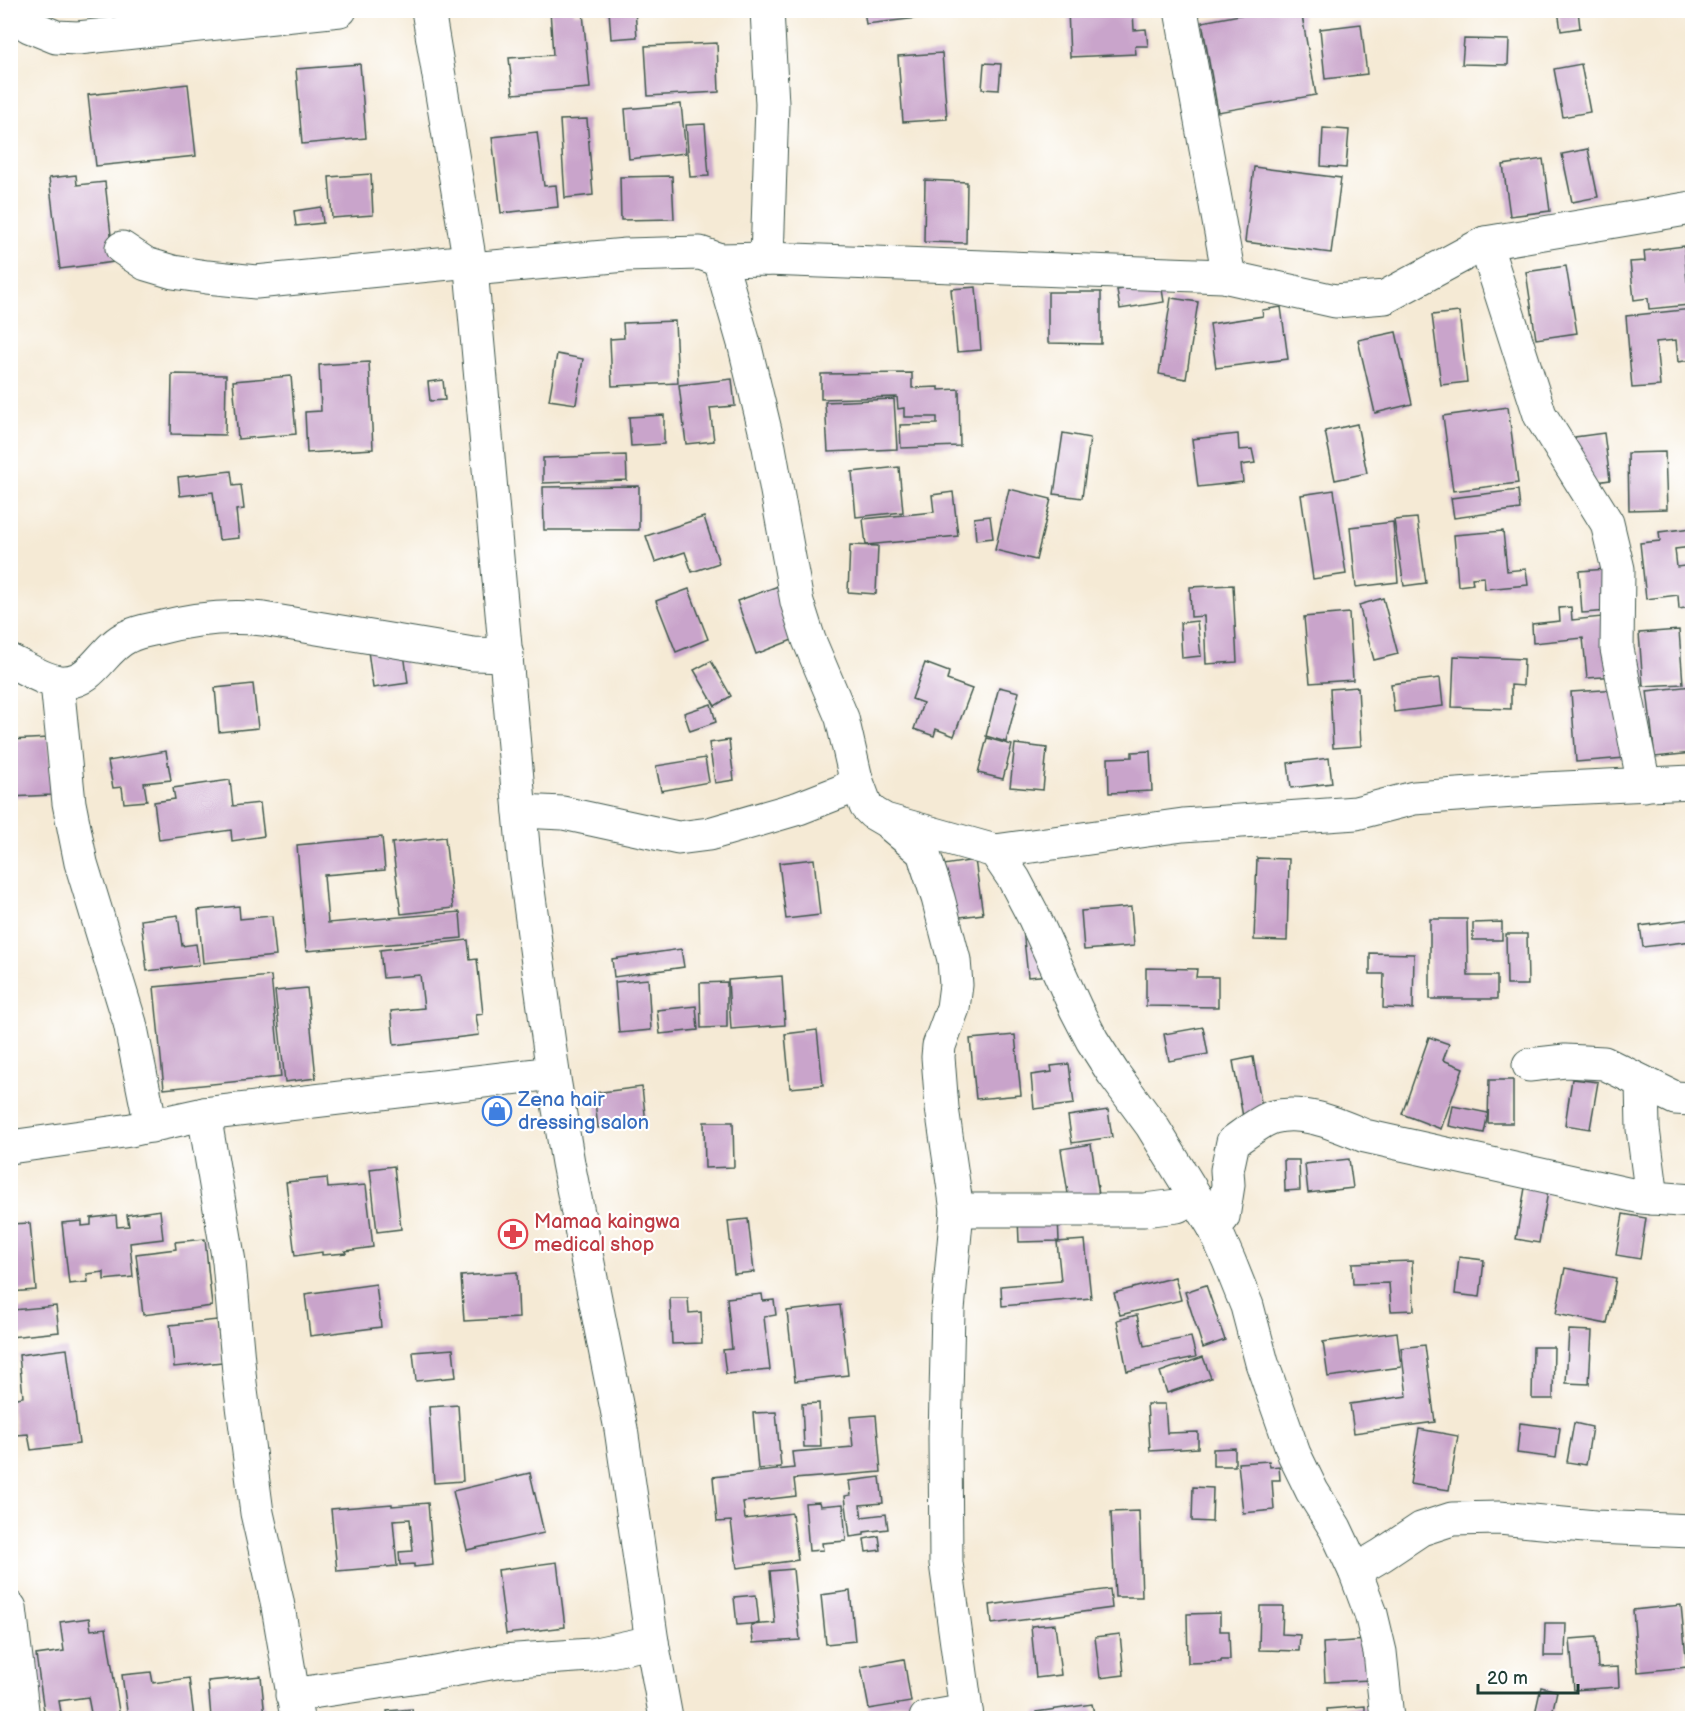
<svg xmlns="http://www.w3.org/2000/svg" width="1703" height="1729" font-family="'Balsamiq Sans',sans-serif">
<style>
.building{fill:#c9a4cb}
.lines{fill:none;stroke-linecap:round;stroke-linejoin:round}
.street-casing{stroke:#3f574c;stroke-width:35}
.street{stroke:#fff;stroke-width:33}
.labels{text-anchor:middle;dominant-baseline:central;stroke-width:4.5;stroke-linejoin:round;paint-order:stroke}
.shop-label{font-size:20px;fill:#366cbe;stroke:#fff;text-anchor:start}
.health-label{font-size:20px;fill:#be3a42;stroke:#fff;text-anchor:start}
</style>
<rect width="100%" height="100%" fill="#fff"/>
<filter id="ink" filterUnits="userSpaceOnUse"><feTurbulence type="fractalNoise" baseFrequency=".0167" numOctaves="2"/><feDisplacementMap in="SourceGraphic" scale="12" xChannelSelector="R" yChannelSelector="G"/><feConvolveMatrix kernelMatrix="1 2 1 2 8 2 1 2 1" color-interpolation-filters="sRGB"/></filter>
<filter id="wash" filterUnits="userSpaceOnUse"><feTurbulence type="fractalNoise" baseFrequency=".008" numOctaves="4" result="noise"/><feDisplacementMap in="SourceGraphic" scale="24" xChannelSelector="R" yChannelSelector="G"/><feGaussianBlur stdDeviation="1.35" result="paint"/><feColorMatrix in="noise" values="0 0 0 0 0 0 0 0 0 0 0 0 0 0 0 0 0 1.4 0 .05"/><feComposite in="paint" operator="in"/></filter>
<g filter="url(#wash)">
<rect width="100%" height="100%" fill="#f5ead5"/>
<g id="blocks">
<g class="building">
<polygon points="550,10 573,10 573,14 583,13 590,88 513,94 509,58 553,55"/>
<polygon points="609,10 635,10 637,37 611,39"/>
<polygon points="864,10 943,10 944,15 866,24"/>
<polygon points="1068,10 1133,10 1134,30 1146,29 1148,46 1135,46 1136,54 1070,57"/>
<polygon points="1266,10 1301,10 1316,95 1218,112 1202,22"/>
<polygon points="1558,10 1578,10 1580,28 1561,31"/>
<polygon points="1361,24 1367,74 1325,79 1320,29"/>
<polygon points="1464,39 1509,40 1508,65 1462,64"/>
<polygon points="717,43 719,92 648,96 645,46"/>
<polygon points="942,53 947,119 903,122 898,56"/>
<polygon points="984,63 1001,64 999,90 982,89"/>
<polygon points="360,64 366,138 302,144 296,69"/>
<polygon points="1581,64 1590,112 1563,117 1554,69"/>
<polygon points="188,84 196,156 96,166 88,95"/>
<polygon points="681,104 686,153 629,159 625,109"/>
<polygon points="587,119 593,195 565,198 560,120"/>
<polygon points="705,124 709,176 690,177 686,125"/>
<polygon points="1323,128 1349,130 1346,168 1321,166"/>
<polygon points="537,132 544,186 556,185 558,207 501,213 492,137"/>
<polygon points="1588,149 1598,197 1572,202 1562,154"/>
<polygon points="1543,159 1550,211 1510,216 1503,165"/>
<polygon points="1254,167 1341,178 1331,253 1245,242"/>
<polygon points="371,174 373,215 332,218 329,177"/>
<polygon points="76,175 77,185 105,182 114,262 60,269 49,178"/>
<polygon points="672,176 674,219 621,220 620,177"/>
<polygon points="925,180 967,182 966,243 924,242"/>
<polygon points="321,207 323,223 296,226 294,211"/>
<polygon points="1684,246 1687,281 1692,280 1692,301 1689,302 1689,305 1649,309 1648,298 1634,300 1630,262 1645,261 1644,251"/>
<polygon points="1566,266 1577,333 1536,339 1526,272"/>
<polygon points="1161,283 1164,302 1120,309 1117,290"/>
<polygon points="976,287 981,350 957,352 951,289"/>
<polygon points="1048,292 1101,292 1101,344 1048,343"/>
<polygon points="1171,298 1198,302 1186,379 1159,374"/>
<polygon points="1281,307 1288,359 1216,368 1210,324 1263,316 1262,310"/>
<polygon points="1692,309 1692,360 1678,362 1676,340 1656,342 1660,386 1632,388 1626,316"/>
<polygon points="1459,312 1467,382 1441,385 1432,315"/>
<polygon points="675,321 678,383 612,386 610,339 624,338 623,323"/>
<polygon points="1396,332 1412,404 1375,413 1358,340"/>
<polygon points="557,354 583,359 576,404 549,400"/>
<polygon points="369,362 373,449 307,453 305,412 321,411 319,365"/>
<polygon points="912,373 912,388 939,387 939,390 959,389 960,446 901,448 900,425 937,424 937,417 904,417 904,408 898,409 897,397 821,399 821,374"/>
<polygon points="172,374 226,375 225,435 171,434"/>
<polygon points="291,376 296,434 238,439 233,381"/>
<polygon points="732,379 735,406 710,408 714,441 686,444 679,385"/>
<polygon points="443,380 445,400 430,401 428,382"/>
<polygon points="894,399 897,449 828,452 825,402"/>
<polygon points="1508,407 1518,483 1453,491 1443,416"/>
<polygon points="664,415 664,444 631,446 629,417"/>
<polygon points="1357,424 1367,473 1335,480 1325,431"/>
<polygon points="1063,433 1090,438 1082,498 1054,494"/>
<polygon points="1604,433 1610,480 1582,484 1575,437"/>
<polygon points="1238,434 1239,450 1252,449 1255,463 1241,465 1243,482 1198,487 1192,439"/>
<polygon points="1665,452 1667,509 1629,510 1628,453"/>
<polygon points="626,455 627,480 543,483 543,458"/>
<polygon points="899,467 903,512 856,517 852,472"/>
<polygon points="231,471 233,486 241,485 244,509 236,510 239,538 219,540 213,492 180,496 178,477"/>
<polygon points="639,486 639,530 544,530 543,487"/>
<polygon points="1009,489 1051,499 1036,560 995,550"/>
<polygon points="1334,490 1346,574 1313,579 1301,495"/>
<polygon points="1518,490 1520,509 1454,518 1451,498"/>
<polygon points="953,492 958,536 866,545 863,519 934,512 932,495"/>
<polygon points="990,516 993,538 976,540 974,518"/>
<polygon points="704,517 719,563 692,572 685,552 655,562 646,536"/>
<polygon points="1417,518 1426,583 1404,586 1394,520"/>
<polygon points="1393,522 1398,582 1356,587 1350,527"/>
<polygon points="1692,528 1692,547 1675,549 1677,567 1692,565 1692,607 1679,609 1678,595 1646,599 1640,543 1660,541 1659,532"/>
<polygon points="1503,531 1507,571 1526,569 1528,585 1485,589 1484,577 1472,578 1473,584 1458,586 1454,535"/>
<polygon points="850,545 878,546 876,594 848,592"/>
<polygon points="1607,569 1611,611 1582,613 1579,571"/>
<polygon points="781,585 800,637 756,654 737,601"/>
<polygon points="1233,585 1237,662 1206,664 1204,616 1191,617 1190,587"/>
<polygon points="689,589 708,639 676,652 656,601"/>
<polygon points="1383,598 1398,654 1374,660 1359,605"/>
<polygon points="1571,607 1572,620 1612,616 1618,676 1587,678 1583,638 1533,643 1532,624 1560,621 1559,608"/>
<polygon points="1349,613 1353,680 1310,683 1304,617"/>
<polygon points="1197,621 1201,656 1182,658 1180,623"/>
<polygon points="1679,630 1683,684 1643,686 1639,633"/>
<polygon points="401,631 408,683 373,688 366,636"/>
<polygon points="1454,656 1524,659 1523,686 1511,685 1511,709 1452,707"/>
<polygon points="711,661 731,696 715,706 694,670"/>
<polygon points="925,663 949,672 947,680 972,689 954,736 936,729 934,736 914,729 923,703 912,699"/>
<polygon points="1440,678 1443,706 1394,712 1391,684"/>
<polygon points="253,684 258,728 219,732 215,688"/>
<polygon points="1692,686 1692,753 1655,757 1647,691"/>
<polygon points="999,687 1019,692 1006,742 986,736"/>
<polygon points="1358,687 1361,746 1333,748 1330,689"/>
<polygon points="1619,689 1625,758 1576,762 1571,692"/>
<polygon points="711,704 716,722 690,731 684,713"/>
<polygon points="49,738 52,795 10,797 10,740"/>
<polygon points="987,738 1012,745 1003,779 978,773"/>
<polygon points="729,740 734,780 715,783 709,743"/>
<polygon points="1015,744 1047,748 1043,790 1010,787"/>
<polygon points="166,751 171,780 144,783 147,801 124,803 122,787 113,788 108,761"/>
<polygon points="1150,751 1152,791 1109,793 1108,758 1132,757 1132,752"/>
<polygon points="705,758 709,782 661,791 656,766"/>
<polygon points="1329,758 1332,783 1291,788 1288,763"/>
<polygon points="230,780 233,806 260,803 264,836 232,841 231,830 159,840 154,802 175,799 173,788"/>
<polygon points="382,837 385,870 324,875 328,923 460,912 462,938 306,951 297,845"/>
<polygon points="445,837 453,908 401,914 392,843"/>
<polygon points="1257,858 1289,859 1287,941 1254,940"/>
<polygon points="814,859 820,915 786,919 779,863"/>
<polygon points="975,860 983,914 945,919 937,866"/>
<polygon points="239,906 240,919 272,916 276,956 203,963 198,910"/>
<polygon points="1131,907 1134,946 1084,950 1081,911"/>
<polygon points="178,915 182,946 196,944 199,965 147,971 141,920"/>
<polygon points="1430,919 1467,919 1468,976 1497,976 1497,999 1430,999"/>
<polygon points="1692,919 1692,941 1643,947 1640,926"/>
<polygon points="1502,922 1502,940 1473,940 1473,923"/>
<polygon points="1023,930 1050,975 1028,977"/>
<polygon points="1506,934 1527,934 1528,985 1507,985"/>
<polygon points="468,940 470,960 477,959 483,1014 476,1015 479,1035 394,1045 391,1011 424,1008 420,975 383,978 380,950"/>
<polygon points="681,949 684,967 614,977 612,959"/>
<polygon points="1370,953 1414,954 1413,1009 1383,1008 1384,974 1370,974"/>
<polygon points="1146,968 1197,969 1196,977 1218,977 1218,1007 1146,1006"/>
<polygon points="271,976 281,1077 164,1089 154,987"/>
<polygon points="782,976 785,1025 731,1029 728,980"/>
<polygon points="648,979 651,1030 619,1033 615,982"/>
<polygon points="727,982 727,1027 701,1028 700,983"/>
<polygon points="307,988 316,1078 285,1082 275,991"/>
<polygon points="696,1006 698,1030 660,1034 657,1010"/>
<polygon points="1203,1027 1208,1054 1169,1061 1164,1034"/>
<polygon points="817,1030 823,1085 790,1088 785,1034"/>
<polygon points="1015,1035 1021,1095 976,1099 970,1039"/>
<polygon points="1429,1037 1449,1044 1443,1060 1463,1068 1441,1129 1402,1114"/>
<polygon points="1253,1057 1263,1113 1243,1117 1233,1061"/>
<polygon points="1069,1064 1074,1104 1034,1109 1031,1075 1052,1072 1051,1066"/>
<polygon points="1572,1079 1598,1082 1590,1129 1565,1125"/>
<polygon points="1489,1080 1513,1080 1513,1123 1488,1123"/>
<polygon points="642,1087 646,1123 598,1128 594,1093"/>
<polygon points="1453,1106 1488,1113 1484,1133 1449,1126"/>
<polygon points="1108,1110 1112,1137 1072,1143 1068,1116"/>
<polygon points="704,1122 733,1122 734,1167 705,1168"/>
<polygon points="1091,1144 1099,1195 1069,1200 1061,1149"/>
<polygon points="1349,1159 1353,1188 1308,1193 1305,1164"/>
<polygon points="1284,1160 1299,1160 1300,1190 1285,1191"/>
<polygon points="394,1166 401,1229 377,1232 370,1169"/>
<polygon points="327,1178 328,1188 366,1185 373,1247 345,1251 346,1253 322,1255 322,1252 295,1256 286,1182"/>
<polygon points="1526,1182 1549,1186 1539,1243 1516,1239"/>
<polygon points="160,1210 163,1239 130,1243 133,1277 104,1280 104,1272 87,1274 88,1282 69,1284 62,1223 82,1221 82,1226 91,1225 91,1218 116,1215 117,1227 129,1226 127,1215"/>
<polygon points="1623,1214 1646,1218 1640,1259 1616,1255"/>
<polygon points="1058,1217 1059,1241 1019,1242 1018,1218"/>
<polygon points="748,1219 754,1272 734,1274 728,1221"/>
<polygon points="30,1223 36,1290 10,1292 10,1224"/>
<polygon points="205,1239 212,1306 143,1315 136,1254 176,1249 175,1242"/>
<polygon points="1085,1240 1091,1298 1002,1306 1001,1286 1061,1281 1057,1242"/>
<polygon points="1459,1257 1484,1260 1480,1297 1455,1294"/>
<polygon points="1412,1261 1414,1310 1391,1311 1389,1283 1353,1284 1352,1263"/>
<polygon points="1565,1268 1616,1278 1607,1324 1556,1314"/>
<polygon points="517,1272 519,1318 464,1321 461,1276"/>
<polygon points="1175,1277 1181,1300 1120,1315 1114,1293"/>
<polygon points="376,1284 381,1327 310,1336 305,1294"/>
<polygon points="1206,1285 1225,1340 1203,1348 1185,1292"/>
<polygon points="762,1294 763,1301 774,1300 776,1315 764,1317 770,1370 726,1374 723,1350 732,1349 727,1298"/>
<polygon points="670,1298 688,1298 689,1313 701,1312 702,1343 672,1344"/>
<polygon points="10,1299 12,1299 13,1310 56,1306 59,1332 10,1337"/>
<polygon points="840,1305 848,1375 795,1381 787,1311"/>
<polygon points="1137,1315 1144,1346 1191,1337 1196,1357 1127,1371 1117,1320"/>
<polygon points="217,1320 222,1362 174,1367 170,1325"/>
<polygon points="1569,1330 1592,1331 1589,1384 1566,1383"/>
<polygon points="1397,1332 1401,1367 1328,1377 1323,1342"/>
<polygon points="1425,1345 1435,1422 1354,1433 1350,1404 1407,1396 1401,1348"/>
<polygon points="1533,1347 1554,1347 1553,1399 1532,1399"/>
<polygon points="67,1349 79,1444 31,1450 28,1434 16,1435 11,1399 23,1397 19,1355"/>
<polygon points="453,1349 456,1377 416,1381 413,1352"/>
<polygon points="1203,1357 1211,1378 1167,1393 1160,1372"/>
<polygon points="819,1403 821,1447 804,1447 802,1404"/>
<polygon points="1147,1404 1165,1404 1167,1433 1198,1432 1198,1448 1150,1451"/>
<polygon points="458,1405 463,1481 434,1483 429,1407"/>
<polygon points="776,1412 781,1467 758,1469 753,1413"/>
<polygon points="876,1415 881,1472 794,1479 796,1496 743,1502 745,1519 792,1513 798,1560 737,1568 731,1521 717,1522 713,1477 794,1468 792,1452 853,1447 850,1417"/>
<polygon points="1520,1423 1560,1428 1556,1458 1517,1453"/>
<polygon points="1574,1423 1592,1427 1586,1465 1567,1462"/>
<polygon points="1419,1429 1458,1436 1449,1490 1410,1484"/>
<polygon points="1235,1448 1235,1466 1213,1466 1213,1449"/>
<polygon points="1269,1461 1270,1467 1279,1466 1280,1480 1272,1480 1274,1510 1243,1513 1238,1463"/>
<polygon points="530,1473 544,1533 467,1550 453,1491"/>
<polygon points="880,1477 883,1503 860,1505 862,1517 886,1514 888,1529 864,1532 864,1535 850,1537 845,1496 851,1495 849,1481"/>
<polygon points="1193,1487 1213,1488 1212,1522 1192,1521"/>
<polygon points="819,1502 820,1506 843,1504 846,1541 822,1543 823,1550 809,1551 805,1503"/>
<polygon points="428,1503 433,1565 414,1567 414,1564 400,1565 399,1552 413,1551 410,1519 393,1520 397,1566 337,1571 331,1509 392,1504 392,1506"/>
<polygon points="1139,1511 1142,1597 1115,1597 1111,1512"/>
<polygon points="879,1536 881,1550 866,1552 864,1539"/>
<polygon points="557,1562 565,1627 506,1634 498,1570"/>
<polygon points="793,1569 800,1640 753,1643 751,1625 775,1623 770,1571"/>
<polygon points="1110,1589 1112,1608 992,1624 990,1605"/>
<polygon points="850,1591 855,1641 826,1644 821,1595"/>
<polygon points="756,1595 759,1623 737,1625 734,1597"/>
<polygon points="1681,1605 1687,1667 1638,1672 1633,1610"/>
<polygon points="1260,1606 1283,1606 1282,1634 1300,1635 1299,1651 1259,1650"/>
<polygon points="1220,1613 1220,1631 1229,1631 1230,1660 1221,1660 1221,1662 1188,1663 1187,1614"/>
<polygon points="89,1618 91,1630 106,1628 120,1718 66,1718 66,1717 91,1713 88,1697 59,1701 62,1718 45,1718 36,1655 64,1651 60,1622"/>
<polygon points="1545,1623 1566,1623 1565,1656 1544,1656"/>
<polygon points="1055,1624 1061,1675 1036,1678 1031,1626"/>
<polygon points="1120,1634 1124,1675 1100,1678 1095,1637"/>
<polygon points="1596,1637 1598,1668 1618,1667 1619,1687 1574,1690 1570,1639"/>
<polygon points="1369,1640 1371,1680 1325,1682 1323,1643"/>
<polygon points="904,1659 911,1702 869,1709 861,1667"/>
<polygon points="151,1672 153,1683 189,1678 194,1718 128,1718 122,1675"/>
<polygon points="261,1676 265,1716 243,1718 211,1718 208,1681"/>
<polygon points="1541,1687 1557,1691 1551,1718 1534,1718"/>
<polygon points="1092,1704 1095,1718 1037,1718 1036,1712"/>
<polygon points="1365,1706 1365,1718 1328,1718 1327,1709"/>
<polygon points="412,1709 413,1718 388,1718 387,1711"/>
</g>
</g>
</g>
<g filter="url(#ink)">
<use href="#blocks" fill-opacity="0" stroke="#3f574c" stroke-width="1.5"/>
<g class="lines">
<g class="street-casing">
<g id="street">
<polyline points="16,10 29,26 56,37 78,38 340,10"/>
<polyline points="428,10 471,269 525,868 553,1073 568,1163 621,1429 652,1642 666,1718"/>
<polyline points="767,10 772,104 767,259"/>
<polyline points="1181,10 1229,277"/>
<polyline points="1485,243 1540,415 1607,523 1618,569 1617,649 1644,785"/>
<polyline points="122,248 146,264 173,272 207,277 256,282 470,261"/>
<polyline points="720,260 745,347 769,447 797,602 809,640 842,718 856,779 866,806 873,813 885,820 995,851 1014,879 1034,917 1076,1009 1092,1040 1113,1073 1152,1126 1214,1227 1229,1261 1247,1306 1262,1363 1294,1454 1312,1491 1335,1528 1355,1571 1371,1614 1380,1652 1387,1718"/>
<polyline points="471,269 626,255 700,253 720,260 767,259 1223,276 1335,301 1385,297 1485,243 1692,208"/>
<path d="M 10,661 C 26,668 49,684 66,682 C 94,680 103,648 127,637 C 136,632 148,630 158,628 C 193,619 227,615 263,619 L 473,654 L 507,655"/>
<polyline points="57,683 69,803 81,863 130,1023 151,1126"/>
<polyline points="520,811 563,813 678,838 709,834 799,808 845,790 856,779"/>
<polyline points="891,825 923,852 938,898 954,960 956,985 953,1008 939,1046 938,1057 942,1108 957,1210 948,1310 945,1438 946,1563 967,1718"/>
<polyline points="995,851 1183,825 1356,813 1414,798 1543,789 1692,782"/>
<polyline points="1529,1065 1565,1061 1604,1063 1675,1098 1692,1099"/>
<polyline points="1642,1082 1643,1129 1652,1198"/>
<polyline points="204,1114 229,1262 240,1383 257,1513 277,1601 297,1718"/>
<polyline points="10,1147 131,1130 204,1114 553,1073"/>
<polyline points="957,1210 1144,1210 1177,1206 1195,1197"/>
<path d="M 1214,1227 L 1223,1217 L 1228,1185 L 1227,1170 L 1233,1142 C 1243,1135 1262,1120 1273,1117 C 1304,1109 1338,1125 1365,1136 L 1641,1197 L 1692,1201"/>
<polyline points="1355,1571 1382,1555 1421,1529 1452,1519 1499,1518 1595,1527 1692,1531"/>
<polyline points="10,1608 23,1718"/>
<polyline points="292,1695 425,1675 501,1661 591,1655 652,1642"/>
<polyline points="926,1718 966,1711"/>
</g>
</g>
<use href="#street" class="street"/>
</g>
</g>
<defs>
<g id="shop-ring" transform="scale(1.5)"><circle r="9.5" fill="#fff" stroke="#3f7fe0" stroke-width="1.5"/><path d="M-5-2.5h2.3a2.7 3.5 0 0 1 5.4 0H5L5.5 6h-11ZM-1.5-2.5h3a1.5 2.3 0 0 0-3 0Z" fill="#3f7fe0"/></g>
<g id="pharmacy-ring" transform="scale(1.5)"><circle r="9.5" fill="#fff" stroke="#e0444e" stroke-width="1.5"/><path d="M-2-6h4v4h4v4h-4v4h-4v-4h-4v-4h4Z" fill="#e0444e"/></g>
</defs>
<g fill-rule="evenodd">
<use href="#shop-ring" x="497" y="1111"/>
<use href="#pharmacy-ring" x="513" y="1234"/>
</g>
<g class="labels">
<g class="shop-label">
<text x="518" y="1100">Zena hair<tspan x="518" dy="23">dressing salon</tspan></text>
</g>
<g class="health-label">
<text x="534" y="1222">Mamaa kaingwa<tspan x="534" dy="23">medical shop</tspan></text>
</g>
</g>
<rect width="1703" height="1729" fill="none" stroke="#fff" stroke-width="36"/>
<path d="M1478 1684v9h100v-9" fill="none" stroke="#1f3d34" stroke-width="3"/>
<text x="1487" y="1684" font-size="18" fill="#1f3d34" stroke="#ffffff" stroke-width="4.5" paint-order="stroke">20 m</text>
</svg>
